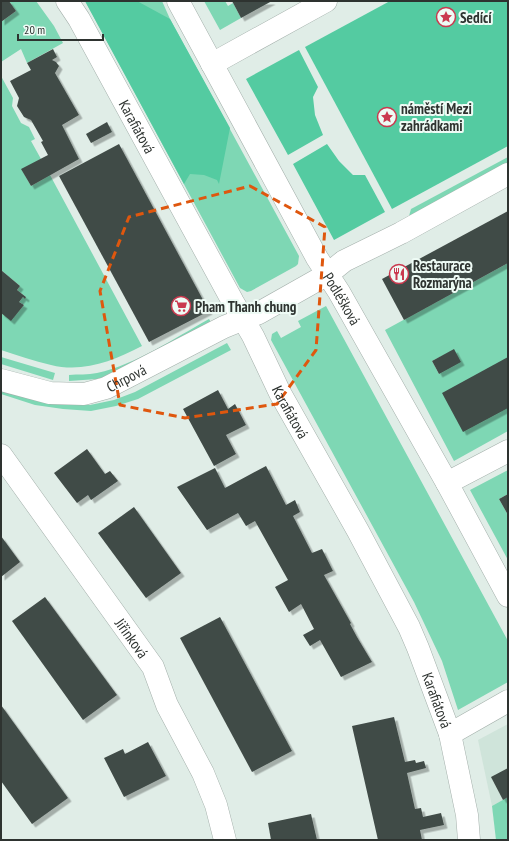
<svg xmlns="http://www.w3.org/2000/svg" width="509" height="841" font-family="'PT Sans Narrow',sans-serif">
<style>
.built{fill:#cfe4da}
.green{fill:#7ed7b4;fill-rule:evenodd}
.forest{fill:#54cba1}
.building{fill:#414b47;filter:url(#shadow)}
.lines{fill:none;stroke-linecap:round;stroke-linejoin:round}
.street-casing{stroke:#a4b0ab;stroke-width:23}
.street{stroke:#fff;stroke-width:22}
.marked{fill:none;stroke:#df570e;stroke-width:3;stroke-dasharray:8 5;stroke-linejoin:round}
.labels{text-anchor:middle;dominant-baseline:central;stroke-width:4;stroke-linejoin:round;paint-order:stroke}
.poi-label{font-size:15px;font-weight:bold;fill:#2e3330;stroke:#eefbf5;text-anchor:start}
.street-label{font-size:15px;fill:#2e3330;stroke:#eefbf5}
</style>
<defs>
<filter id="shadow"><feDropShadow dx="3.5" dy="3.5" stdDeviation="0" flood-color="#0004"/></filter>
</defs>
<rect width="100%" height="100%" fill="#e0ede7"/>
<polygon class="built" points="508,724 508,797 492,806 478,740"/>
<g class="green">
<polygon points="9,1 36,1 54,26 63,43 27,63 21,49 1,62 1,22 16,11"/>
<polygon points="85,1 162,1 170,19 299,256 298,264 296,266 251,291 247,292 240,288"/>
<polygon points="204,1 225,1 228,6 233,3 241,18 220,30"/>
<path d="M 1,76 L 13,98 L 12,106 L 21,123 L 29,127 L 35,139 L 31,141 L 41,159 L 22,170 L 31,186 L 50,175 L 142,346 C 113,361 83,373 51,365 C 34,361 17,355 1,350 L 1,313 L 11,320 L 24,305 L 19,302 L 23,297 L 25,298 L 26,297 L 17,290 L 20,286 L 1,270 Z"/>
<polygon points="508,157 508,163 409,216 411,209"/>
<path d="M 508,263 L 508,431 L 454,461 L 385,330 ZM 454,350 L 439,374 L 432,361 Z"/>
<polygon points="326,306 508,641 508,682 458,710 442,661 414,602 271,340 272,334 277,331 281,338 301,327 298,321"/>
<path d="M 209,319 L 212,324 L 118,373 L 97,379 L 69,381 L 69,375 C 78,374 88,375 97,373 C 137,364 173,339 209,319 Z"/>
<polygon points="227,343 231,350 138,399 116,406 91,411 63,409 35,405 1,394 1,388 63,404 90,405 114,400 135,392"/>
<polygon points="1,357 55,373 53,380 1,364"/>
<polygon points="508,470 508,494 499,499 508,515 508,560 470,490"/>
<polygon points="508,797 508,840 496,840 492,806"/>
</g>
<g class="forest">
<polygon points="85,1 137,1 170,19 230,128 219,184 217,180 204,175 190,174 184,184"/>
<polygon points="390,1 508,1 508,146 392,209 305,47"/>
<polygon points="299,50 318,87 313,97 315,115 323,135 288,155 246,79"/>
<polygon points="327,144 339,161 353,175 365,175 385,212 334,240 293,164"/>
</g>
<g class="building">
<polygon points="1,1 9,1 16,11 1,22"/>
<polygon points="232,1 272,1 241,18"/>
<polygon points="53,49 57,57 52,60 56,62 59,66 55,73 79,115 62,125 79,159 31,186 21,169 48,155 41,142 43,141 31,120 24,117 17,106 19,98 10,81 31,70 27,63"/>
<polygon points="107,122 112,132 91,143 86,134"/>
<polygon points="119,144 209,311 149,342 59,176"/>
<polygon points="508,211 508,263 404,320 382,279"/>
<polygon points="1,270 20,286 17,290 26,297 25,299 23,297 19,302 24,305 11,321 1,313"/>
<polygon points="454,349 461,362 439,374 432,361"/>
<polygon points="508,357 508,408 463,432 442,393"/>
<polygon points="218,390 228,409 235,404 246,425 226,435 236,454 214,466 183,409"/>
<polygon points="87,449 105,474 110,471 118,481 91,500 88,495 77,503 54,473"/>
<polygon points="266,466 286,505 295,500 300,512 293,516 312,553 322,549 333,571 324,575 351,623 350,624 357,637 372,662 341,677 320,640 310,646 303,635 314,629 301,604 289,612 275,587 288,580 255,521 246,526 238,513 207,530 177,487 215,468 225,488"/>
<polygon points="508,494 508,515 499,499"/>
<polygon points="134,507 181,573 146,598 98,533"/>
<polygon points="1,536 20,562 1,577"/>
<polygon points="45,597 117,695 83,720 12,621"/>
<polygon points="220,617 292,751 252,772 180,638"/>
<polygon points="1,705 68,798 32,824 1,781"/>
<polygon points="394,717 405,762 415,760 416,763 424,761 426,768 407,773 415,809 421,808 423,817 441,813 444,825 420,830 422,840 378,840 352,726"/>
<polygon points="148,742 166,776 124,797 104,758 123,749 125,754"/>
<polygon points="508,768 508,797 503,800 491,777"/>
<polygon points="311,814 317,840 271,840 268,823"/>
</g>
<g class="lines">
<g class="street-casing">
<g id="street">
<path id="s1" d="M 67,1 L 79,19 L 233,302 L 253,336 L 280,393 L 358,531 L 409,627 L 418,648 L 450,734 L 467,815 L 469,840"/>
<path id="s2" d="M 178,1 L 317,258 L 339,292 L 447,483 L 508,596"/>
<polyline points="212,64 326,1"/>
<path id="s3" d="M 1,380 L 50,393 L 84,394 L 106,388 L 224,327 L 259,313 L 328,274 L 344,261 L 401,233 L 508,174"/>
<path id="s4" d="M 1,455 L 153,667 L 167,705 L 203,773 L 216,805 L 225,840"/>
<polyline points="447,483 508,451"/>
<polyline points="450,734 508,701"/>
</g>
</g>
<use href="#street" class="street"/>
</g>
<path class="marked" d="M 250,186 L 325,227 L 316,350 L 277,404 L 185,418 L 120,405 L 100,291 L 129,217 Z"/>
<defs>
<g id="sight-ring" transform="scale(1)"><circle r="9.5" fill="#eefbf5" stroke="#ca394f" stroke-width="1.5"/><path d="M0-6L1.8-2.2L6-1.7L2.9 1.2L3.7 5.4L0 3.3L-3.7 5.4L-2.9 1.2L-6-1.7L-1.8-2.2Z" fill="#ca394f"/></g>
<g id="restaurant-ring" transform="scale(1)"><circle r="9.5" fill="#eefbf5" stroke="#ca394f" stroke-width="1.5"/><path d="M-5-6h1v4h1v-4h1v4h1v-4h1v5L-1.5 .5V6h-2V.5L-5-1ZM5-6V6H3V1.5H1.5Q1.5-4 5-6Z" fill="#ca394f"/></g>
<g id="supermarket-ring" transform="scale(1)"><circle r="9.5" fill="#eefbf5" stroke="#ca394f" stroke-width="1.5"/><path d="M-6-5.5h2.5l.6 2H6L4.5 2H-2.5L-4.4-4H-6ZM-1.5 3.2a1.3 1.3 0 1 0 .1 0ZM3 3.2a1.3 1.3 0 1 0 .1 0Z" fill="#ca394f"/></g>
</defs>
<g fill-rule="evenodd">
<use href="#sight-ring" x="446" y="17"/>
<use href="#sight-ring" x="387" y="117"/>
<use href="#restaurant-ring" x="399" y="274"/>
<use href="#supermarket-ring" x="181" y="306"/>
</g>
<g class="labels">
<g class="poi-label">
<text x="460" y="17">Sedící</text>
<text x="401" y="108">náměstí Mezi<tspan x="401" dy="17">zahrádkami</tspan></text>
<text x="413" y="265">Restaurace<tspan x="413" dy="17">Rozmarýna</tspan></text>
<text x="195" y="306">Pham Thanh chung</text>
</g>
<g class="street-label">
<text stroke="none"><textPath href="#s1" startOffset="144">Karafiátová</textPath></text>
<text stroke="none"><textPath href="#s2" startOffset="340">Podléšková</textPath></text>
<text stroke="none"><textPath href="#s3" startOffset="130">Chrpová</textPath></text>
<text stroke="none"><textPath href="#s1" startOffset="468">Karafiátová</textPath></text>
<text stroke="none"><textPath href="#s4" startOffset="225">Jiřinková</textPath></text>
<text stroke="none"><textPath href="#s1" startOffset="792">Karafiátová</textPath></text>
</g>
</g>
<rect width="509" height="841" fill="none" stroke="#2e3330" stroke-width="4"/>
<path d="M18 34v6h85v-6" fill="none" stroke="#2e3330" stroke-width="2"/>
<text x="24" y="34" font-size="12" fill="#2e3330" stroke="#eefbf5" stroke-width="3" paint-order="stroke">20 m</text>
</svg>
